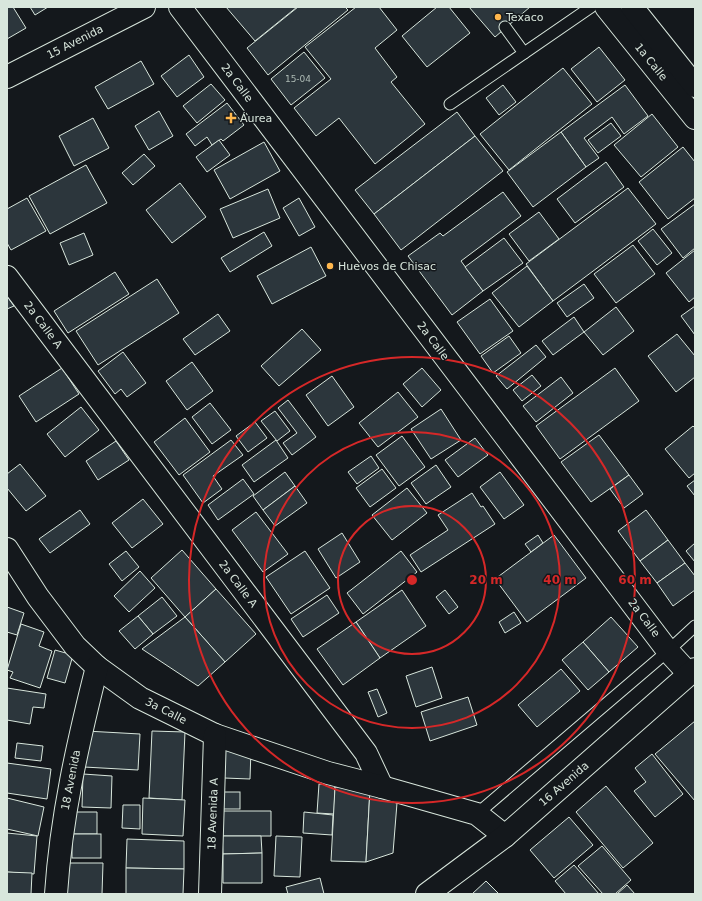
<svg xmlns="http://www.w3.org/2000/svg" width="702" height="901" font-family="'DejaVu Sans',sans-serif">
<style>
.building{fill:#2c363c;stroke:#d8e6dc}
.lines{fill:none;stroke-linecap:round;stroke-linejoin:round}
.lane-casing{stroke:#d8e6dc;stroke-width:13}
.street-casing{stroke:#d8e6dc;stroke-width:24}
.secondary-casing{stroke:#d8e6dc;stroke-width:24}
.primary-casing{stroke:#d8e6dc;stroke-width:24}
.lane{stroke:#14181c;stroke-width:11}
.street{stroke:#14181c;stroke-width:22}
.secondary{stroke:#14181c;stroke-width:22}
.primary{stroke:#14181c;stroke-width:22}
.ring{fill:none;stroke:#d62828;stroke-width:2}
.poi-dot{fill:#ffb74d;stroke:#14181c;stroke-width:1.5}
.labels{text-anchor:middle;dominant-baseline:central;stroke-width:3;stroke-linejoin:round;paint-order:stroke}
.number-label{font-size:9px;fill:#adbab4}
.poi-label{font-size:11px;fill:#d8e6dc;stroke:#14181c;text-anchor:start}
.street-label{font-size:11px;fill:#d8e6dc;stroke:#14181c}
.centre{fill:#d62828;stroke:#14181c;stroke-width:2}
.ring-label{font-size:12px;text-anchor:middle;font-weight:bold;fill:#d62828;stroke:#14181c;stroke-width:3;stroke-linejoin:round;paint-order:stroke}
</style>
<rect width="100%" height="100%" fill="#14181c"/>
<g class="building">
<polygon points="7,7 13,7 26,28 7,39"/>
<polygon points="30,7 48,7 35,15"/>
<polygon points="226,7 297,7 255,41"/>
<polygon points="298,7 345,7 348,10 268,75 247,48"/>
<polygon points="356,7 379,7 397,30 375,48 397,77 391,82 425,124 375,164 339,118 316,136 294,108 331,79 305,47"/>
<polygon points="437,7 449,7 470,33 427,67 402,36"/>
<polygon points="469,7 530,7 495,37"/>
<polygon points="599,47 625,80 597,102 571,69"/>
<polygon points="304,52 325,78 291,105 271,79"/>
<polygon points="189,55 204,77 177,97 161,76"/>
<polygon points="141,61 154,84 108,109 95,87"/>
<polygon points="563,68 592,104 509,170 480,134"/>
<polygon points="211,84 225,100 197,123 183,106"/>
<polygon points="503,85 516,102 499,115 486,98"/>
<polygon points="625,85 648,116 624,134 612,117 584,138 599,158 586,167 561,132"/>
<polygon points="227,103 244,125 223,141 221,139 212,145 207,137 195,146 186,134"/>
<polygon points="159,111 173,136 149,150 135,126"/>
<polygon points="457,112 475,136 374,214 355,190"/>
<polygon points="652,114 678,147 641,177 614,145"/>
<polygon points="93,118 109,148 74,166 59,136"/>
<polygon points="611,123 621,136 598,153 588,140"/>
<polygon points="561,132 586,167 533,207 507,172"/>
<polygon points="475,136 503,171 401,250 374,214"/>
<polygon points="219,140 230,155 207,172 196,157"/>
<polygon points="264,142 280,171 230,199 214,170"/>
<polygon points="683,147 695,162 695,198 668,219 639,182"/>
<polygon points="144,154 155,166 133,185 122,173"/>
<polygon points="606,162 624,187 575,223 557,199"/>
<polygon points="86,165 107,203 50,234 29,196"/>
<polygon points="180,183 206,217 172,243 146,210"/>
<polygon points="628,188 656,224 553,301 526,264"/>
<polygon points="268,189 280,218 233,238 220,209"/>
<polygon points="503,192 521,216 461,261 483,291 452,315 408,256 440,233 443,236"/>
<polygon points="27,198 46,231 11,250 7,243 7,209"/>
<polygon points="299,198 315,227 299,236 283,208"/>
<polygon points="695,204 695,248 683,258 661,229"/>
<polygon points="539,212 559,239 529,261 509,234"/>
<polygon points="653,229 672,253 657,265 638,241"/>
<polygon points="264,232 272,246 230,272 221,258"/>
<polygon points="84,233 93,255 69,265 60,243"/>
<polygon points="504,238 523,263 483,291 465,267"/>
<polygon points="633,245 655,274 616,303 594,274"/>
<polygon points="311,247 326,276 272,304 257,276"/>
<polygon points="695,250 695,297 689,302 666,273"/>
<polygon points="527,266 553,301 519,327 492,293"/>
<polygon points="115,272 129,294 68,333 54,311"/>
<polygon points="157,279 179,313 98,365 76,331"/>
<polygon points="584,284 594,298 567,317 557,303"/>
<polygon points="7,296 14,306 7,309"/>
<polygon points="490,299 513,331 480,354 457,322"/>
<polygon points="695,306 695,335 681,316"/>
<polygon points="616,307 634,331 603,355 584,332"/>
<polygon points="218,314 230,331 195,355 183,339"/>
<polygon points="574,317 584,332 553,355 542,341"/>
<polygon points="302,329 321,350 279,386 261,366"/>
<polygon points="677,334 695,356 695,377 676,392 648,356"/>
<polygon points="509,336 521,353 493,373 481,356"/>
<polygon points="536,345 546,357 507,389 496,376"/>
<polygon points="123,352 146,383 127,397 121,389 115,394 98,371"/>
<polygon points="192,362 213,391 187,410 166,381"/>
<polygon points="62,368 79,394 36,422 19,396"/>
<polygon points="422,368 441,390 422,407 403,384"/>
<polygon points="615,368 639,401 560,459 536,426"/>
<polygon points="532,375 541,386 522,401 513,390"/>
<polygon points="332,376 354,407 328,426 306,395"/>
<polygon points="561,377 573,393 536,422 523,406"/>
<polygon points="398,392 418,417 378,447 359,423"/>
<polygon points="288,400 316,437 292,455 283,443 297,433 278,408"/>
<polygon points="210,403 231,430 212,444 192,417"/>
<polygon points="81,407 99,430 65,457 47,434"/>
<polygon points="441,409 461,440 431,459 411,429"/>
<polygon points="275,411 290,431 277,441 261,421"/>
<polygon points="185,418 210,452 179,475 154,442"/>
<polygon points="255,422 267,438 248,452 236,436"/>
<polygon points="693,426 695,428 695,473 689,478 665,449"/>
<polygon points="599,435 629,475 591,502 561,462"/>
<polygon points="402,436 425,467 399,486 376,455"/>
<polygon points="475,438 488,455 458,477 445,460"/>
<polygon points="231,440 243,455 213,476 222,489 203,503 183,475"/>
<polygon points="276,440 288,458 254,482 242,465"/>
<polygon points="116,441 129,460 98,480 86,461"/>
<polygon points="371,456 379,468 357,484 348,472"/>
<polygon points="20,464 46,496 26,511 7,488 7,474"/>
<polygon points="436,465 451,487 426,504 411,483"/>
<polygon points="382,469 396,488 370,507 356,488"/>
<polygon points="285,472 295,486 263,510 253,496"/>
<polygon points="500,472 524,505 504,519 480,487"/>
<polygon points="629,475 643,494 624,508 610,489"/>
<polygon points="243,479 254,494 218,520 208,505"/>
<polygon points="695,480 695,496 687,486"/>
<polygon points="295,486 307,503 275,526 263,510"/>
<polygon points="407,488 427,513 392,540 372,515"/>
<polygon points="472,493 481,507 483,506 495,524 421,572 410,555 448,530 438,515"/>
<polygon points="143,499 163,524 132,548 112,523"/>
<polygon points="80,510 90,524 50,553 39,539"/>
<polygon points="646,510 668,540 640,561 618,531"/>
<polygon points="256,512 288,554 263,572 232,530"/>
<polygon points="342,533 360,562 336,578 318,549"/>
<polygon points="538,535 543,543 531,552 525,544"/>
<polygon points="554,535 586,578 527,622 495,579"/>
<polygon points="668,540 685,563 657,583 640,561"/>
<polygon points="695,543 695,562 686,551"/>
<polygon points="182,550 216,589 185,617 151,578"/>
<polygon points="126,551 139,567 122,581 109,564"/>
<polygon points="305,551 330,588 291,614 266,577"/>
<polygon points="401,551 417,572 363,614 347,593"/>
<polygon points="685,563 695,576 695,590 673,606 657,583"/>
<polygon points="140,571 155,588 129,612 114,596"/>
<polygon points="216,589 256,634 225,662 185,617"/>
<polygon points="402,590 426,626 380,658 356,622"/>
<polygon points="445,590 458,607 449,614 436,597"/>
<polygon points="327,595 339,613 303,637 291,619"/>
<polygon points="162,597 177,616 153,634 138,616"/>
<polygon points="7,607 24,613 17,635 7,632"/>
<polygon points="514,612 521,623 505,633 499,622"/>
<polygon points="138,616 153,634 135,649 119,631"/>
<polygon points="185,617 225,662 198,686 142,649"/>
<polygon points="611,617 638,647 609,672 583,642"/>
<polygon points="356,622 380,658 343,685 317,649"/>
<polygon points="21,624 44,632 39,646 52,651 40,688 10,678 13,672 7,670"/>
<polygon points="583,642 609,672 588,690 562,660"/>
<polygon points="55,650 73,655 65,683 47,678"/>
<polygon points="432,667 442,698 416,707 406,676"/>
<polygon points="561,669 580,691 537,727 518,705"/>
<polygon points="7,688 46,694 44,708 33,707 30,724 7,720"/>
<polygon points="377,689 387,713 378,717 368,692"/>
<polygon points="468,697 477,725 430,741 421,712"/>
<polygon points="695,721 695,801 655,754"/>
<polygon points="86,731 140,734 138,770 84,767"/>
<polygon points="152,731 185,732 182,800 149,798"/>
<polygon points="17,743 43,746 41,761 15,758"/>
<polygon points="225,749 251,750 250,779 224,778"/>
<polygon points="652,754 683,794 655,817 634,791 646,782 635,768"/>
<polygon points="7,763 51,769 47,799 7,793"/>
<polygon points="83,774 112,776 111,808 82,807"/>
<polygon points="319,784 335,785 334,814 317,813"/>
<polygon points="606,786 653,843 623,868 576,812"/>
<polygon points="335,787 370,789 366,862 331,861"/>
<polygon points="370,789 397,803 393,853 366,862"/>
<rect x="223" y="792" width="17" height="17"/>
<polygon points="7,798 44,807 38,836 7,829"/>
<polygon points="143,798 185,800 183,836 142,834"/>
<polygon points="123,805 140,805 140,829 122,828"/>
<polygon points="221,811 271,811 271,836 222,836"/>
<polygon points="73,812 97,812 97,834 72,834"/>
<polygon points="304,812 333,815 332,835 303,833"/>
<polygon points="569,817 593,845 554,878 530,850"/>
<polygon points="7,833 37,836 34,874 7,872"/>
<rect x="72" y="834" width="29" height="24"/>
<polygon points="222,836 261,836 262,853 223,854"/>
<polygon points="276,836 302,837 300,877 274,876"/>
<polygon points="127,839 184,841 184,869 126,868"/>
<polygon points="602,846 631,880 615,894 603,894 578,866"/>
<polygon points="262,853 262,883 223,883 223,854"/>
<polygon points="65,863 103,863 102,894 65,894"/>
<polygon points="574,865 599,894 566,894 555,881"/>
<polygon points="126,868 184,869 183,894 126,894"/>
<polygon points="7,872 32,873 31,894 7,894"/>
<polygon points="320,878 324,894 288,894 286,887"/>
<polygon points="486,881 499,894 472,894"/>
<polygon points="627,885 635,894 617,894"/>
</g>
<g class="lines">
<g class="lane-casing">
<g id="lane">
<polyline points="505,27 524,53"/>
<polyline points="450,104 591,7"/>
<polyline points="477,814 668,651 695,626"/>
</g>
</g>
<g class="street-casing">
<g id="street">
<polyline points="180,7 668,651 689,674"/>
<polyline points="7,77 144,7"/>
<polyline points="7,277 366,753 382,787"/>
<polyline points="7,549 38,597 75,646 97,667 140,698 215,735 328,773 382,787 477,814 505,836"/>
<path d="M 56,894 C 61,817 78,742 97,667"/>
<polyline points="210,894 215,735"/>
</g>
</g>
<g class="secondary-casing">
<g id="secondary">
<polyline points="606,7 695,118"/>
<polyline points="632,7 695,86"/>
</g>
</g>
<g class="primary-casing">
<polyline id="primary" points="427,894 505,836 695,669"/>
</g>
<use href="#lane" class="lane"/>
<use href="#street" class="street"/>
<use href="#secondary" class="secondary"/>
<use href="#primary" class="primary"/>
</g>
<g class="ring">
<circle cx="412" cy="580" r="74"/>
<circle cx="412" cy="580" r="148"/>
<circle cx="412" cy="580" r="223"/>
</g>
<g class="poi-dot">
<circle cx="498" cy="17" r="4"/>
<path d="M229 112h4v4h4v4h-4v4h-4v-4h-4v-4h4z"/>
<circle cx="330" cy="266" r="4"/>
</g>
<g class="labels">
<g class="number-label">
<text x="298" y="79">15-04</text>
</g>
<g class="poi-label">
<text x="506" y="17">Texaco</text>
<text x="240" y="118">Áurea</text>
<text x="338" y="266">Huevos de Chisac</text>
</g>
<g class="street-label">
<text transform="translate(75 42) rotate(-27)">15 Avenida</text>
<text transform="translate(651 62) rotate(51)">1a Calle</text>
<text transform="translate(237 83) rotate(53)">2a Calle</text>
<text transform="translate(43 325) rotate(53)">2a Calle A</text>
<text transform="translate(433 341) rotate(53)">2a Calle</text>
<text transform="translate(238 584) rotate(53)">2a Calle A</text>
<text transform="translate(644 618) rotate(53)">2a Calle</text>
<text transform="translate(166 711) rotate(27)">3a Calle</text>
<text transform="translate(71 780) rotate(-79)">18 Avenida</text>
<text transform="translate(564 784) rotate(-41)">16 Avenida</text>
<text transform="translate(213 814) rotate(-88)">18 Avenida A</text>
</g>
</g>
<circle cx="412" cy="580" r="6" class="centre"/>
<g class="ring-label">
<text x="486" y="584">20 m</text>
<text x="560" y="584">40 m</text>
<text x="635" y="584">60 m</text>
</g>
<rect width="702" height="901" fill="none" stroke="#d8e6dc" stroke-width="16"/>
</svg>
